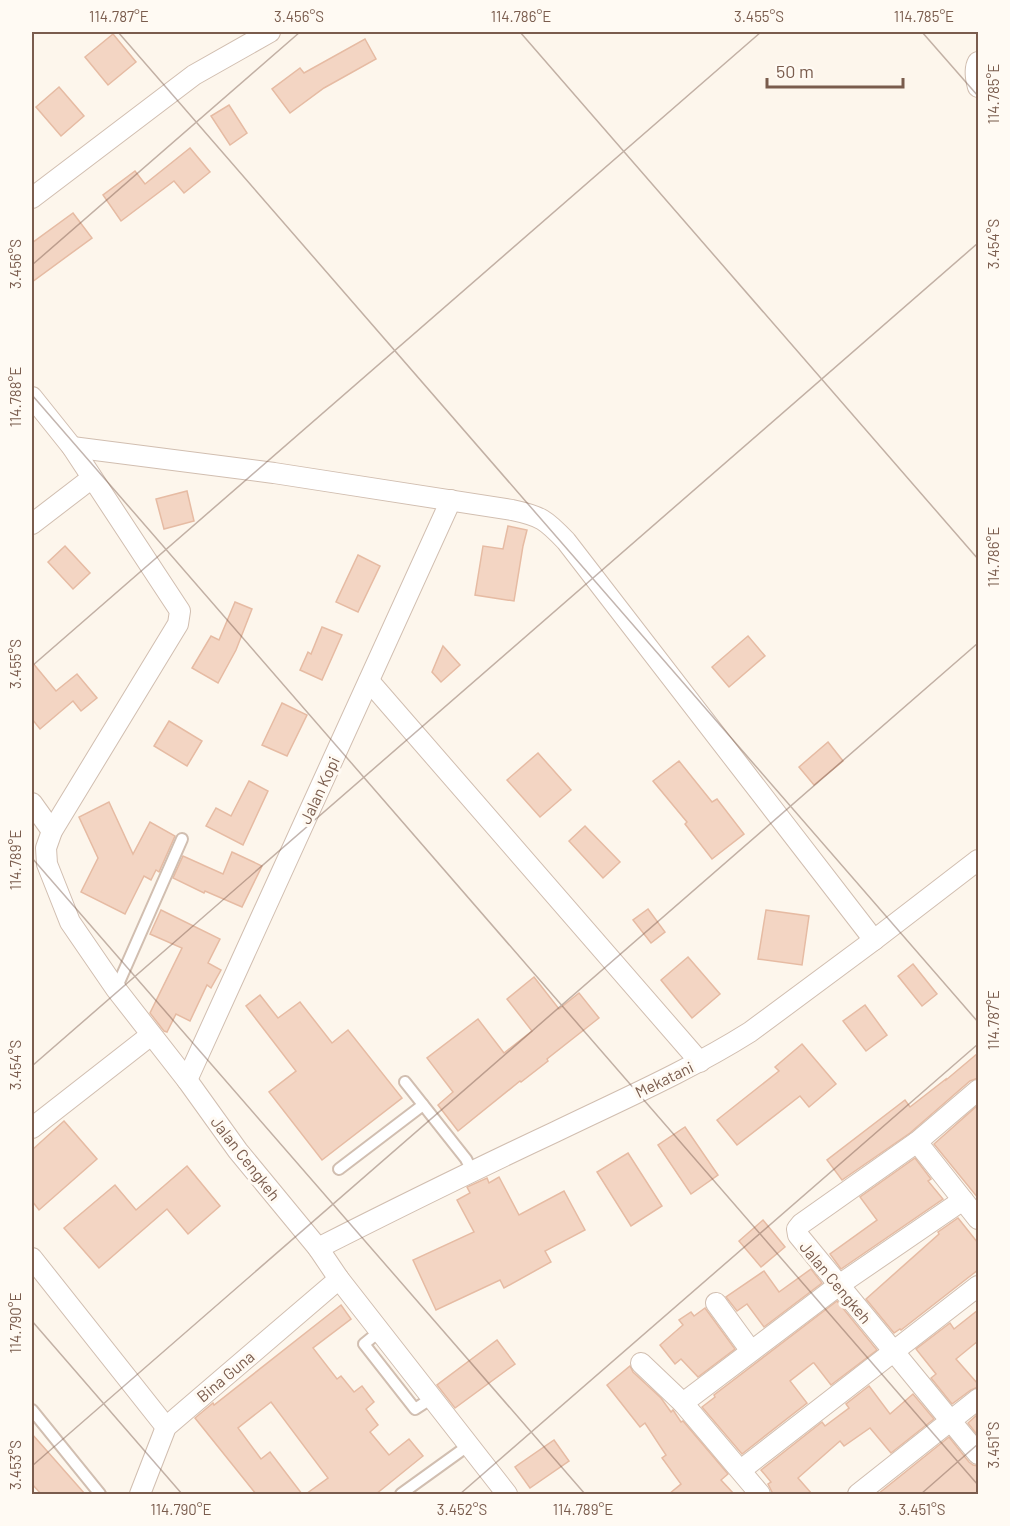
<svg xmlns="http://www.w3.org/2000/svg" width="1010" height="1526" font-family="Barlow,sans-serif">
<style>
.building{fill:#f3d5c3;stroke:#e6bba3;stroke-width:1.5}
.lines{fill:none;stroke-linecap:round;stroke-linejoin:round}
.service-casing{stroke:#d1beb0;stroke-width:14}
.minor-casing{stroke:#d1beb0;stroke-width:22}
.service{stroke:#fff;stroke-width:10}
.minor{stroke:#fff;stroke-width:20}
.ticks{fill:none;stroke:#7a5c4d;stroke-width:1.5;stroke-opacity:0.45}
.labels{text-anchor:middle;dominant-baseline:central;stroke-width:6;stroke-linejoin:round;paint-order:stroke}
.street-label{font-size:16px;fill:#7a5c4d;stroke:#fffaf3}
.neatline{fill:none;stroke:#7a5c4d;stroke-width:2}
.ticks-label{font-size:15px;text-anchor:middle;fill:#7a5c4d}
</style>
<rect width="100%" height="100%" fill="#fdf6ec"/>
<g class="building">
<polygon points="113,34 136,62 108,85 85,57"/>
<polygon points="365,39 376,59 324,88 290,113 272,89 300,68 304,73"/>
<polygon points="59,87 84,116 61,136 36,107"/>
<polygon points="229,105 247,133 230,145 211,116"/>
<polygon points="190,148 210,172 184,193 174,181 121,221 103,195 135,171 145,184"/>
<polygon points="73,213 92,238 32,282 32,243"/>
<polygon points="187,491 194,521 164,529 156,499"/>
<polygon points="508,526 527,530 523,546 514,601 475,595 483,546 503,549"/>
<polygon points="65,546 90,573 73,589 48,562"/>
<polygon points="358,555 380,566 358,612 336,602"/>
<polygon points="235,602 252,609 236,650 218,683 192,668 211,636 219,640"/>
<polygon points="322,627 342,635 322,680 300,670 308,652 311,654"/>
<polygon points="748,636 765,656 729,687 712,667"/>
<polygon points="443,646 460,665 441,682 432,672"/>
<polygon points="32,662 56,691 77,674 97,698 81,711 73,701 40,729 32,719"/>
<polygon points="282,703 307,715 287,756 262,745"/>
<polygon points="169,721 202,741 187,766 154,746"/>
<polygon points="828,742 843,761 814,785 799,767"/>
<polygon points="538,753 571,790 540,817 507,780"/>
<polygon points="679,761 712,802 717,799 744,834 712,859 685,824 687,822 653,781"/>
<polygon points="249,781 268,791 243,845 206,826 216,808 231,816"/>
<polygon points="109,802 133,854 150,822 175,836 159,872 156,870 151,880 144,876 125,914 81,892 98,858 79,817"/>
<polygon points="585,826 620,862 603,878 569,841"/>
<polygon points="232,852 262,866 242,907 205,891 204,893 173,878 183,856 223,874"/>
<polygon points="648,909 665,932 651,943 633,920"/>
<polygon points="161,910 220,939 208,963 221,970 211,988 207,985 190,1021 176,1014 167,1032 164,1031 150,1013 182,948 150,934"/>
<polygon points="766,910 809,916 802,965 758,959"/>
<polygon points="688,957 720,994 692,1018 661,980"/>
<polygon points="913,964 937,994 922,1006 898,976"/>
<polygon points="534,977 559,1009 579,993 599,1018 547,1059 548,1061 521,1082 520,1081 458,1131 438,1105 453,1092 427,1058 478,1019 504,1053 532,1031 507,999"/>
<polygon points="260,995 278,1018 300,1002 332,1043 348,1030 402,1098 322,1160 269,1092 296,1071 246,1006"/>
<polygon points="865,1005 887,1035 866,1051 843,1021"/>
<polygon points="802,1044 836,1084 809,1107 800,1096 737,1145 717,1120 779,1071 775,1067"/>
<polygon points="978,1053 978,1078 970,1081 910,1133 842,1180 827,1160 905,1100 910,1107 946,1079 946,1080"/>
<polygon points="978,1105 978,1198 934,1144"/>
<polygon points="64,1121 97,1159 39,1210 32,1201 32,1150"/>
<polygon points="685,1127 718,1175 691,1194 658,1145"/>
<polygon points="628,1153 662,1206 631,1226 597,1172"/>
<polygon points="915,1158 931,1179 928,1181 943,1199 841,1269 830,1254 877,1220 860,1197"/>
<polygon points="187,1166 220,1206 188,1234 167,1209 99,1268 64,1228 115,1185 136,1210"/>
<polygon points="499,1177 519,1215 564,1191 585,1230 545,1251 551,1262 504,1288 500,1280 436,1310 413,1260 474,1232 457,1200 470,1193 467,1187 487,1178 489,1183"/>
<polygon points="958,1218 978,1243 978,1270 901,1330 900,1329 894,1333 866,1299 939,1234 938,1232"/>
<polygon points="763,1220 785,1247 761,1267 739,1241"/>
<polygon points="811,1269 822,1283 764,1327 747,1304 737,1311 726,1297 764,1271 779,1292"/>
<polygon points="837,1301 877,1350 831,1385 814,1363 813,1363 790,1381 807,1403 742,1454 702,1407 715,1397 714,1395"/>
<polygon points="341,1305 351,1319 313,1348 337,1379 341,1376 354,1392 362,1386 374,1402 366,1409 378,1425 370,1432 389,1455 409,1439 423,1456 376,1494 306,1494 328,1478 271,1402 238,1428 261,1459 270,1452 302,1494 256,1494 195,1418 213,1403 214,1405"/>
<polygon points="705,1308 735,1349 698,1377 681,1359 675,1364 660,1345 683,1325 679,1320 691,1312 694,1316"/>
<polygon points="978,1310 978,1341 956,1359 978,1384 978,1387 971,1390 952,1404 931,1378 936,1374 916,1349 950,1323 954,1329"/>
<polygon points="497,1340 515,1364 455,1408 437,1385"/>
<polygon points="630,1366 633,1372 661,1398 671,1412 673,1410 681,1422 683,1421 728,1474 721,1480 734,1494 669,1494 681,1484 662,1458 666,1455 645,1423 640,1427 607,1385"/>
<polygon points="869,1386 890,1414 913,1394 934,1419 891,1453 870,1428 844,1446 840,1441 798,1478 812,1494 773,1494 768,1484 771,1482 761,1470 822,1422 825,1426 849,1408 846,1404"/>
<polygon points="978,1414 978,1436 968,1423"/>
<polygon points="32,1434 85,1494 41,1494 32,1484"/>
<polygon points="949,1437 969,1462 973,1465 978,1466 978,1494 878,1494"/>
<polygon points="554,1440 569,1461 530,1488 515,1467"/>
</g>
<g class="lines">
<g class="service-casing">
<g id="service">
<polyline points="116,989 182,839"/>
<polyline points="405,1082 466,1159 472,1171"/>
<polyline points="339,1169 423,1105"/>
<polyline points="380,1331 364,1344 415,1409 432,1398"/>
<polyline points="32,1410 100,1494"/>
<polyline points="401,1494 469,1445"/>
</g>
</g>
<g class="minor-casing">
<g id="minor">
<path d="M 978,62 C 974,69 976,80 978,87"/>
<polyline points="32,198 194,75 270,32"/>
<polyline points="32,397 72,447 180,611 178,624 52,831 46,848 47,864 70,922 116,989 187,1080 238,1151 318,1248 339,1279 507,1494"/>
<path d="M 72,447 L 274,473 L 512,510 C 541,516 546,520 566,541 L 874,940"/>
<polyline points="32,524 92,478"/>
<polyline points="369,681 700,1062"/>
<polyline points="32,803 52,831"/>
<polyline points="187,1080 451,500"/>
<polyline points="978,1090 917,1142 801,1224 797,1229 798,1235 978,1454"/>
<polyline points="32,1128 151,1035"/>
<polyline points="917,1142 978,1219"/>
<path d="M 318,1248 C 397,1208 476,1169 555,1132 C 621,1100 688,1071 750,1032 L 874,940 L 978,860"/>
<polyline points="32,1258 166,1427"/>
<polyline points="716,1303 751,1351"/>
<polyline points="641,1363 683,1403 760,1494"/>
<polyline points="683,1403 839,1285 963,1200"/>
<polyline points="741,1470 978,1286"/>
<polyline points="140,1494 166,1427 339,1279"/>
<polyline points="858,1494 978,1399"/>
</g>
</g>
<use href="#service" class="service"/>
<use href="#minor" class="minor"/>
</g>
<path class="ticks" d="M 118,32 L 978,1022M 520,32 L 978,559M 922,32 L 978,96M 32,265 L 300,32M 32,395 L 978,1485M 32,666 L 761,32M 32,858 L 585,1494M 32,1066 L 978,243M 32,1321 L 182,1494M 32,1466 L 978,643M 460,1494 L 978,1044M 921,1494 L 978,1444"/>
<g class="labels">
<g class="street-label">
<text transform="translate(319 790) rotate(-65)">Jalan Kopi</text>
<text transform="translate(664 1079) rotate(-26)">Mekatani</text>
<text transform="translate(246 1158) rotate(52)">Jalan Cengkeh</text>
<text transform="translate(836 1282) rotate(50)">Jalan Cengkeh</text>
<text transform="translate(225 1376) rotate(-40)">Bina Guna</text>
</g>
</g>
<rect width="1010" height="1526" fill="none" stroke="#fffaf3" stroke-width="66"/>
<path d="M767 78v9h136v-9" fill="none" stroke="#7a5c4d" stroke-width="3"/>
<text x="776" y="78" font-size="18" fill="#7a5c4d" stroke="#fffaf3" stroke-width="4.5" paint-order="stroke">50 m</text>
<rect x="33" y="33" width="944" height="1460" class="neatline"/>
<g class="ticks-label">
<text x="119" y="22">114.787°E</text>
<text x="299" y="22">3.456°S</text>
<text x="521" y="22">114.786°E</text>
<text x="759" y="22">3.455°S</text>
<text x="924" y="22">114.785°E</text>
<text transform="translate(994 94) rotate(-90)" y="5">114.785°E</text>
<text transform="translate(994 244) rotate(-90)" y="5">3.454°S</text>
<text transform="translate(16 264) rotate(-90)" y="5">3.456°S</text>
<text transform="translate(16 397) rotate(-90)" y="5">114.788°E</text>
<text transform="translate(994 557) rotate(-90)" y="5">114.786°E</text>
<text transform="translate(16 664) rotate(-90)" y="5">3.455°S</text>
<text transform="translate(16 860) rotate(-90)" y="5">114.789°E</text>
<text transform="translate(994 1020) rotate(-90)" y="5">114.787°E</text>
<text transform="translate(16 1065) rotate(-90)" y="5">3.454°S</text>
<text transform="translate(16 1323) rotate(-90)" y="5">114.790°E</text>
<text transform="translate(994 1445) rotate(-90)" y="5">3.451°S</text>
<text transform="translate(16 1465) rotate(-90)" y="5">3.453°S</text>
<text x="181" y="1515">114.790°E</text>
<text x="462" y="1515">3.452°S</text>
<text x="583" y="1515">114.789°E</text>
<text x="922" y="1515">3.451°S</text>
</g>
</svg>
